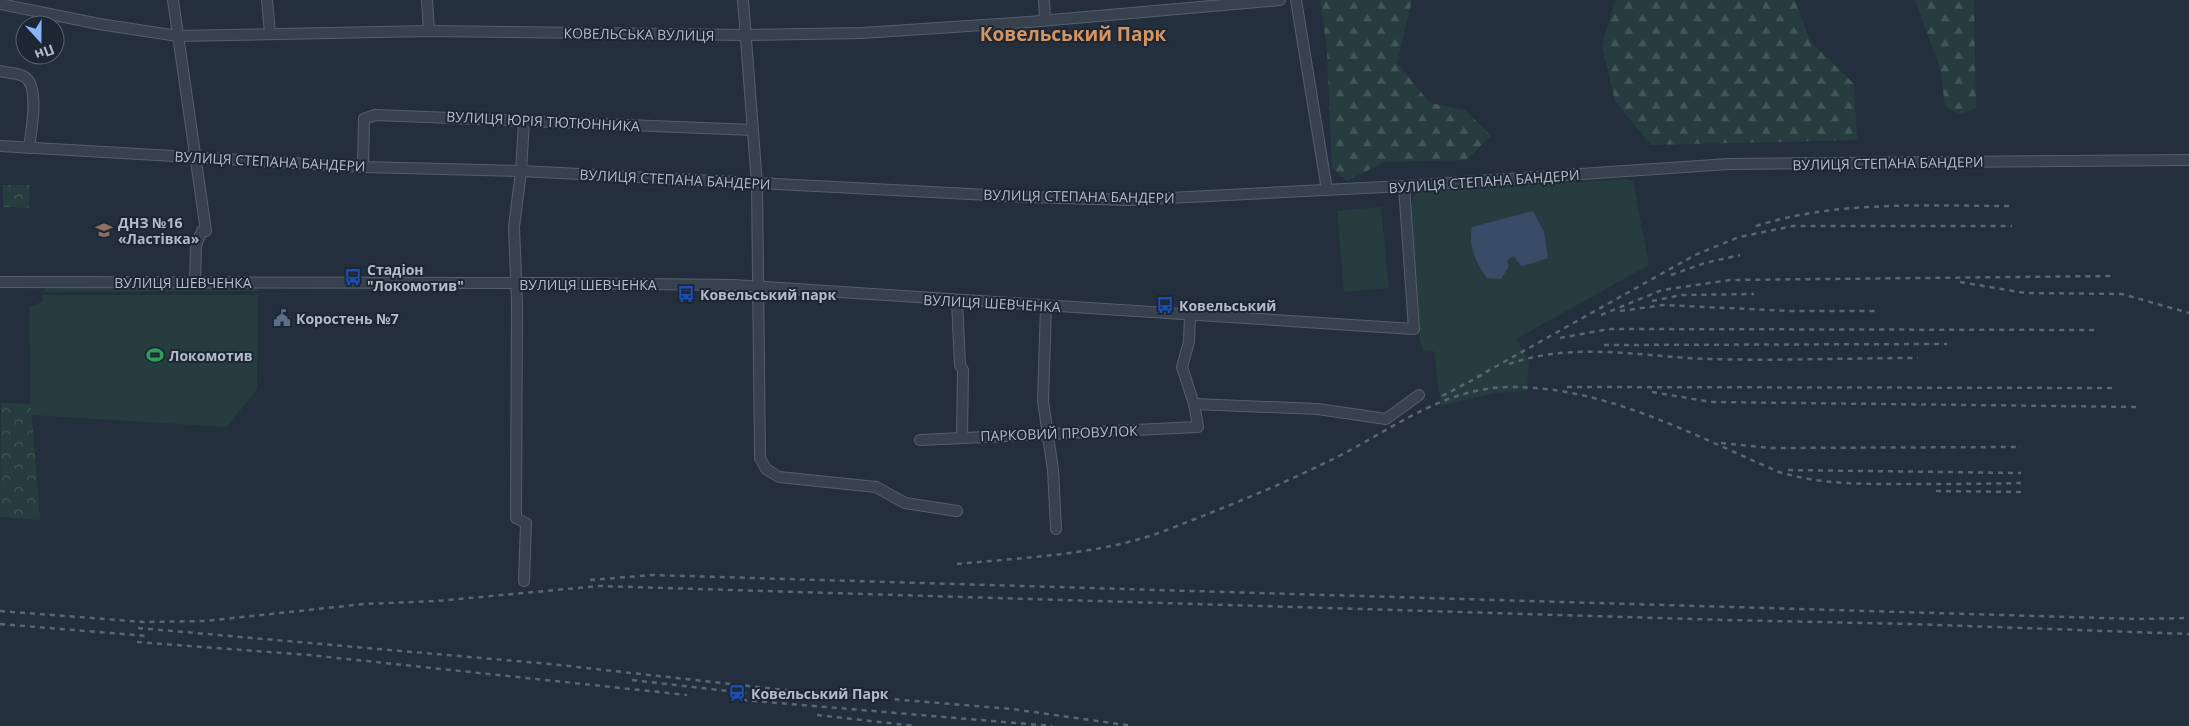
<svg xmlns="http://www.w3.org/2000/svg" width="2189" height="726" font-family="'Open Sans',sans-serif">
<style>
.grass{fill:#263c3f}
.forest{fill:url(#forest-firs)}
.park{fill:url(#park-crowns)}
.water{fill:#394c67}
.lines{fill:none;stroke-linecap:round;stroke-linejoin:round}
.minor-casing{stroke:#565f6c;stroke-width:12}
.minor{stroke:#38414e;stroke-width:10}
.rail{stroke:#5a6575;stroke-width:2.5;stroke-dasharray:5 5;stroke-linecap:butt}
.labels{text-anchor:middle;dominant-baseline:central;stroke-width:4;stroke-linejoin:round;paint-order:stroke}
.street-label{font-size:14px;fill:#b4bcc9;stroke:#1d2633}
.poi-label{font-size:14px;font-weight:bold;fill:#b4bcc9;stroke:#1d2633;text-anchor:start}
.district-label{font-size:19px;font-weight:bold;fill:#d59563;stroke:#1d2633}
</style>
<defs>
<pattern id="forest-firs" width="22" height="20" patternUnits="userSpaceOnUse" patternTransform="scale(1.25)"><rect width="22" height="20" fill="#263c3f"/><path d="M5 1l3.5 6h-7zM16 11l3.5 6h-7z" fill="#435659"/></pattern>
<pattern id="park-crowns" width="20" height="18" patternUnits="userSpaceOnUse" patternTransform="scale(1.25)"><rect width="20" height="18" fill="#263c3f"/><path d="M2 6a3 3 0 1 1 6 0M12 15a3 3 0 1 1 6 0" fill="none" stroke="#435659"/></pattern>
</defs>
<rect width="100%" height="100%" fill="#242f3e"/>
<g class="grass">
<path d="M 1627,179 L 1633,181 L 1649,265 L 1516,339 L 1529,361 L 1527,391 L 1495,393 L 1441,406 L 1434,351 L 1423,352 L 1420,340 L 1412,222 C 1412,211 1408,198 1420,191 Z"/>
<polygon points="1381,207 1389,288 1344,292 1337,211"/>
<polygon points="45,287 257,287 257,291 44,292"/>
<polygon points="43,295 258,295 257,389 227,427 31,415 29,306 35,306 43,300"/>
</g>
<g class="forest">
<polygon points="1320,0 1412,0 1397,63 1430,103 1465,110 1491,136 1466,160 1384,162 1347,181 1332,168 1327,51"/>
<polygon points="1615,0 1795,0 1810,41 1854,84 1857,140 1651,145 1615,101 1602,46"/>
<polygon points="1915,0 1974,0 1976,108 1960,115 1945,106 1940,68"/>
</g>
<g class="park">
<polygon points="3,185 30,185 29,208 3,207"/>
<polygon points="1,403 31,404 40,520 0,517"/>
</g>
<path class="water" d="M 1533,211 L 1544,232 L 1548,258 L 1523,266 L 1520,265 L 1514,256 L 1507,260 L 1509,266 L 1501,279 L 1487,278 C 1476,263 1468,246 1472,227 Z"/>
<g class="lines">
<g class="minor-casing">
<g id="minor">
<polyline points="173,0 206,231 202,231 196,245 195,283"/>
<polyline points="267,0 270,33"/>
<polyline points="427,0 429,31"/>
<polyline points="743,0 757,184 760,458 766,469 779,477 876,487 905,503 957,511"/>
<polyline points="1044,0 1045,20"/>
<polyline points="1296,0 1327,190"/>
<polyline points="0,4 99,24 178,36 429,31 745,35 862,33 1029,22 1280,0"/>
<path d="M 0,71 C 7,73 17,73 23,76 C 41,84 31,132 29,148"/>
<polyline points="524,121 521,171 514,227 517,303 516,518 526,523 524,581"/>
<polyline points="0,146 363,167 521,171 1029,197 1130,200 1404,186 1729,164 2189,160"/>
<polyline points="363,167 364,119 375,115 753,130"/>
<polyline points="0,282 549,283 733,285 1414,329 1404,186"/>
<polyline points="957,301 960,365 963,370 962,437"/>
<polyline points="1046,306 1043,401 1053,470 1056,529"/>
<polyline points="1194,404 1318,409 1386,419 1419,395"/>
<polyline points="920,440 1198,427 1194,404 1182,367 1189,342 1190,315"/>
</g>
</g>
<use href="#minor" class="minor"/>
<g class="rail">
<path d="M 1756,226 C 1838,200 1926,206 2012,206"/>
<polyline points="1671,275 1705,263 1740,255"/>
<polyline points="1960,282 2025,293 2122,294 2189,313"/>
<polyline points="1652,301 1682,295 1754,294"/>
<polyline points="1620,311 1664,305 1790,311 1877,311"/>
<polyline points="1601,315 1662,290 1730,280 2111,276"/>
<polyline points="1560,338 1609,329 2097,330"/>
<polyline points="1604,345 1947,344"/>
<path d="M 1509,364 C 1575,341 1642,357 1709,359 C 1778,361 1848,358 1918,358"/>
<polyline points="1477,377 1695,255 1739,237 1793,226 2012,226"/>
<polyline points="1567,387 2112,388"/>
<polyline points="1652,392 1711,402 2141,407"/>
<polyline points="1442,396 1484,374"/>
<polyline points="1721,443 1771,448 2021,447"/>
<polyline points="1788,470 2021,473"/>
<polyline points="1936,491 2021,492"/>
<path d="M 957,564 C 1028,557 1105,555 1172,528 C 1226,507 1281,485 1333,459 C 1390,431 1442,388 1509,387 C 1605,386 1693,435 1779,472 C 1822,485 1865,484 1910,484 C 1947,484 1984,484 2021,483"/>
<polyline points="590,580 652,575 2137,619 2189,618"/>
<polyline points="0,611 144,622 205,621 364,604 437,601 599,586 1725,620 1911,624 2189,634"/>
<polyline points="0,624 147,636"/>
<polyline points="138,628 550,664 794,691 1012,709 1133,726"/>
<polyline points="137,642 309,655 687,695"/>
<polyline points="632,680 754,694"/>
<polyline points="742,700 1052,726"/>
<polyline points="817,715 915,726"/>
</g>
</g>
<defs>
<g id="school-bare" transform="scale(1.35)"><path d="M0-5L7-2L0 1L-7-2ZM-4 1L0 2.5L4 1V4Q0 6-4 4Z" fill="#8d6e63" stroke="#1d2633" stroke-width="2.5" paint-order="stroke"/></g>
<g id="bus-bare" transform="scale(1.35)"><path d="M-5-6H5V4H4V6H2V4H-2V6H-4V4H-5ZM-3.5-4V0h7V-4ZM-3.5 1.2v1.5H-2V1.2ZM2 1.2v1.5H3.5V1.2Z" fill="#1a4fb4" stroke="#1d2633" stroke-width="2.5" paint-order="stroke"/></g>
<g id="civic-bare" transform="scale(1.35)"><path d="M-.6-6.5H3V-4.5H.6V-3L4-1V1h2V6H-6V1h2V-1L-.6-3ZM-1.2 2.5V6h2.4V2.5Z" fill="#5c6f8a" stroke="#1d2633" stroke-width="2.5" paint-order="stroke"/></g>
<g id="stadium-bare" transform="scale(1.35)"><path d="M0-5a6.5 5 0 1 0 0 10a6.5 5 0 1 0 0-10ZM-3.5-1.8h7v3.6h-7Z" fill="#2e9e5b" stroke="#1d2633" stroke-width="2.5" paint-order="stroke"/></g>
<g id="station-bare" transform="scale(1.35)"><path d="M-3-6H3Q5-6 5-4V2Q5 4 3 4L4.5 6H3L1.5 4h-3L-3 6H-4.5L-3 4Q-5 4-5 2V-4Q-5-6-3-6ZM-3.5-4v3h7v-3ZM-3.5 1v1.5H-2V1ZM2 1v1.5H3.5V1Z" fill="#1a4fb4" stroke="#1d2633" stroke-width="2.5" paint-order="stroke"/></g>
</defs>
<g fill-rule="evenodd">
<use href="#school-bare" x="104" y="230"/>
<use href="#bus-bare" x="353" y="277"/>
<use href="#bus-bare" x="686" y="294"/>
<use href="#bus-bare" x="1165" y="305"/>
<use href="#civic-bare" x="282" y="318"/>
<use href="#stadium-bare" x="155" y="355"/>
<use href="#station-bare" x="737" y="693"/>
</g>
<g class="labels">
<g class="street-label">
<text transform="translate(639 34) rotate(1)">КОВЕЛЬСЬКА ВУЛИЦЯ</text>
<text transform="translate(543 121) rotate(3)">ВУЛИЦЯ ЮРІЯ ТЮТЮННИКА</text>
<text transform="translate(270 161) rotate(3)">ВУЛИЦЯ СТЕПАНА БАНДЕРИ</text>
<text transform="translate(1888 163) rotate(-1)">ВУЛИЦЯ СТЕПАНА БАНДЕРИ</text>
<text transform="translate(675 179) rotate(3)">ВУЛИЦЯ СТЕПАНА БАНДЕРИ</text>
<text transform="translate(1484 181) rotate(-4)">ВУЛИЦЯ СТЕПАНА БАНДЕРИ</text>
<text transform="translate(1079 196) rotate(1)">ВУЛИЦЯ СТЕПАНА БАНДЕРИ</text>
<text x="183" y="282">ВУЛИЦЯ ШЕВЧЕНКА</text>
<text x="588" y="284">ВУЛИЦЯ ШЕВЧЕНКА</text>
<text transform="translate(992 303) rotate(3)">ВУЛИЦЯ ШЕВЧЕНКА</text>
<text transform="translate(1059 433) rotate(-2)">ПАРКОВИЙ ПРОВУЛОК</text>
</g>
<g class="poi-label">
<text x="118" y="222">ДНЗ №16<tspan x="118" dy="16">«Ластівка»</tspan></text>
<text x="367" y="269">Стадіон<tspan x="367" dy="16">"Локомотив"</tspan></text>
<text x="700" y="294">Ковельський парк</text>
<text x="1179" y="305">Ковельський</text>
<text x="296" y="318">Коростень №7</text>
<text x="169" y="355">Локомотив</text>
<text x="751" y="693">Ковельський Парк</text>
</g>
<g class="district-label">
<text x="1073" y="34">Ковельський Парк</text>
</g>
</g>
<g transform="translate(40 40) rotate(159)"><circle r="24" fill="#1d2633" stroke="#59626f"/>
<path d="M0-4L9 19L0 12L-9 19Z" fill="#8ab4f8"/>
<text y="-8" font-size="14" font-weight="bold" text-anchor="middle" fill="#b4bcc9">Пн</text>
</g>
</svg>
